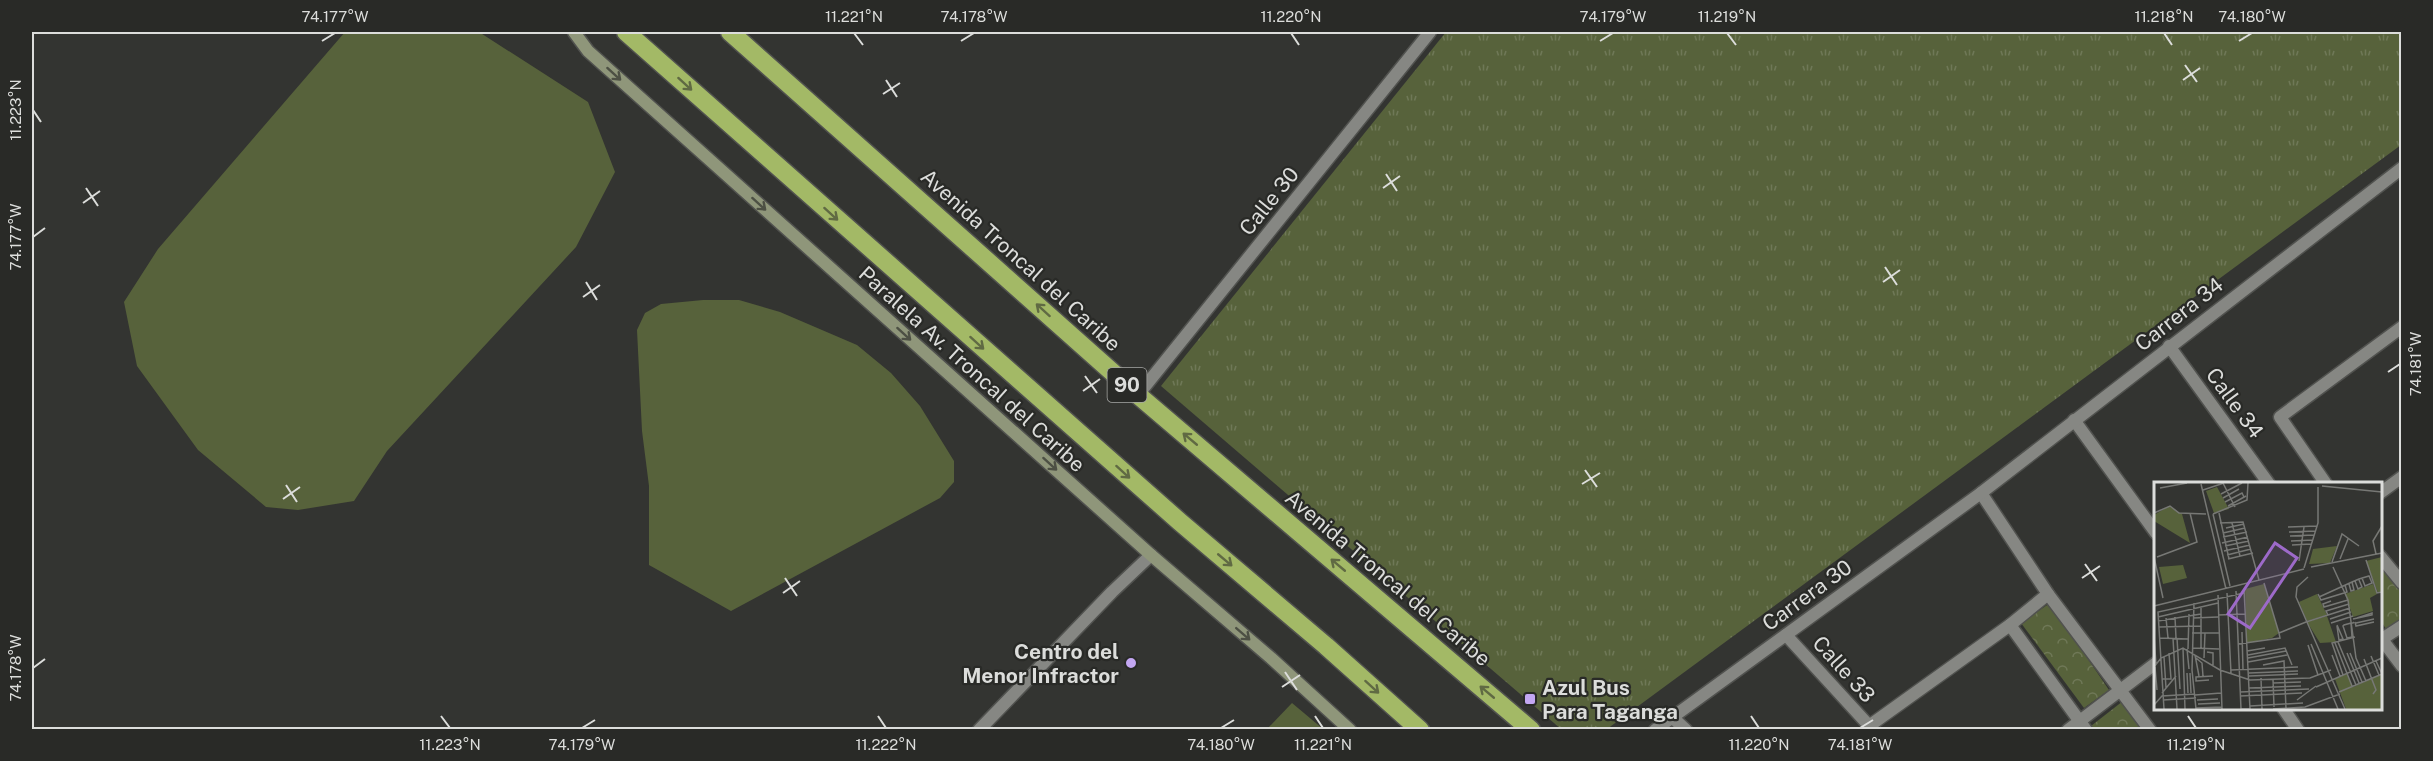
<svg xmlns="http://www.w3.org/2000/svg" width="2433" height="761" font-family="'Public Sans',sans-serif">
<style>
.grass{fill:url(#grass-tufts)}
.forest{fill:url(#forest-crowns)}
.garden{fill:#57623b}
.lines{fill:none;stroke-linecap:round;stroke-linejoin:round}
.street-casing{stroke:#51524f;stroke-width:15}
.secondary-casing{stroke:#51524f;stroke-width:15}
.highway-casing{stroke:#51524f;stroke-width:21}
.street{stroke:#868783;stroke-width:12}
.secondary{stroke:#8f967a;stroke-width:12}
.highway{stroke:#a3b966;stroke-width:18}
.oneway{stroke:#4d5044}
.oneway2{stroke:#606a43}
.ticks{fill:none;stroke:#dcdddb;stroke-width:2}
.poi-dot{fill:#c3a7f2;stroke:#292a27;stroke-width:2}
.labels{text-anchor:middle;dominant-baseline:central;stroke-width:4.5;stroke-linejoin:round;paint-order:stroke}
.shield{fill:#292a27;stroke:#a6a7a5;stroke-width:1.5}
.shield-label{font-size:20px;font-weight:bold;fill:#dcdddb}
.street-label{font-size:21px;fill:#dcdddb;stroke:#292a27}
.poi-label{font-size:21px;font-weight:bold;fill:#dcdddb;stroke:#292a27;text-anchor:end}
.inset-road{fill:none;stroke:#777875;stroke-width:1.5}
.view{fill:#9d6ac9;fill-opacity:0.15;stroke:#9d6ac9;stroke-width:3}
.inset-edge{fill:none;stroke:#dcdddb;stroke-width:3}
.neatline{fill:none;stroke:#dcdddb;stroke-width:2}
.ticks-label{font-size:15px;text-anchor:middle;fill:#dcdddb}
</style>
<defs>
<pattern id="grass-tufts" width="24" height="20" patternUnits="userSpaceOnUse" patternTransform="scale(1.5)"><rect width="24" height="20" fill="#57623b"/><path d="M3 7l-1-3M5 7V3M7 7l1-3M15 17l-1-3M17 17v-4M19 17l1-3" fill="none" stroke="#6f7857"/></pattern>
<pattern id="forest-crowns" width="20" height="18" patternUnits="userSpaceOnUse" patternTransform="scale(1.5)"><rect width="20" height="18" fill="#57623b"/><path d="M2 6a3 3 0 1 1 6 0M12 15a3 3 0 1 1 6 0" fill="none" stroke="#6f7857"/></pattern>
</defs>
<rect width="100%" height="100%" fill="#333431"/>
<polygon class="grass" points="1446,32 2401,32 2401,145 1607,729 1561,729 1161,386"/>
<g class="forest">
<polygon points="2380,561 2401,590 2401,619 2386,629 2381,621"/>
<polygon points="2050,603 2109,690 2084,708 2021,623"/>
<polygon points="2123,701 2143,729 2093,729 2091,726"/>
</g>
<g class="garden">
<polygon points="345,32 479,32 588,102 615,172 576,247 387,451 354,501 298,510 266,507 198,450 137,366 124,302 158,249"/>
<polygon points="703,300 739,300 780,312 857,345 891,373 920,406 954,461 954,482 940,498 731,611 649,565 649,486 642,431 637,330 645,313 661,304"/>
<polygon points="1292,703 1323,729 1267,729"/>
</g>
<g class="lines">
<g class="street-casing">
<g id="street">
<polyline points="2169,346 2269,484"/>
<polyline points="1138,395 1430,32"/>
<polyline points="2074,420 2156,533"/>
<polyline points="2326,484 2280,417 2402,327"/>
<polyline points="1981,493 2048,594 2150,730"/>
<polyline points="2380,493 2402,477"/>
<polyline points="2380,556 2402,583"/>
<polyline points="2010,625 2086,730"/>
<polyline points="1786,635 1873,730"/>
<polyline points="2380,637 2402,666"/>
<polyline points="2382,639 2402,626"/>
<polyline points="2283,708 2298,730"/>
<polyline points="1672,717 1686,730"/>
<polyline points="1869,726 2010,625 2048,594"/>
<polyline points="979,730 1112,592 1151,555"/>
<polyline points="1655,730 1981,493 2402,168"/>
<polyline points="2068,730 2156,663"/>
</g>
</g>
<g class="secondary-casing">
<polyline id="secondary" points="574,32 588,51 1151,555 1271,658 1350,730"/>
</g>
<g class="highway-casing">
<g id="highway">
<polyline points="626,32 1180,522 1326,646 1420,730"/>
<polyline points="730,32 1138,395 1531,730"/>
</g>
</g>
<use href="#street" class="street"/>
<use href="#secondary" class="secondary"/>
<use href="#highway" class="highway"/>
</g>
<defs><path id="oneway-shaft" d="M-6 0H5M1.5-3L5.5 0L1.5 3" fill="none" stroke-width="1.6" stroke-linecap="round" stroke-linejoin="round" transform="scale(1.5)"/></defs>
<g class="oneway">
<use href="#oneway-shaft" transform="translate(614 74) rotate(42)"/>
<use href="#oneway-shaft" transform="translate(759 204) rotate(42)"/>
<use href="#oneway-shaft" transform="translate(904 334) rotate(42)"/>
<use href="#oneway-shaft" transform="translate(1050 464) rotate(42)"/>
<use href="#oneway-shaft" transform="translate(1243 634) rotate(41)"/>
</g>
<g class="oneway2">
<use href="#oneway-shaft" transform="translate(685 84) rotate(42)"/>
<use href="#oneway-shaft" transform="translate(831 214) rotate(42)"/>
<use href="#oneway-shaft" transform="translate(1043 310) rotate(-138)"/>
<use href="#oneway-shaft" transform="translate(977 343) rotate(42)"/>
<use href="#oneway-shaft" transform="translate(1190 439) rotate(-140)"/>
<use href="#oneway-shaft" transform="translate(1123 472) rotate(42)"/>
<use href="#oneway-shaft" transform="translate(1225 560) rotate(40)"/>
<use href="#oneway-shaft" transform="translate(1338 565) rotate(-140)"/>
<use href="#oneway-shaft" transform="translate(1372 687) rotate(42)"/>
<use href="#oneway-shaft" transform="translate(1487 692) rotate(-140)"/>
</g>
<path class="ticks" d="M 854,33 L 863,45M 1291,33 L 1299,45M 1727,33 L 1736,45M 2164,33 L 2172,45M 322,41 L 335,33M 961,41 L 974,33M 1600,41 L 1613,33M 2239,41 L 2252,33M 2185,65 L 2197,82M 886,80 L 897,97M 2183,80 L 2200,68M 883,94 L 900,83M 33,110 L 41,122M 1386,174 L 1397,191M 86,188 L 98,206M 1383,188 L 1400,176M 83,203 L 100,191M 33,237 L 45,228M 1885,267 L 1897,285M 586,282 L 597,300M 1883,282 L 1900,270M 583,297 L 600,285M 2388,372 L 2400,364M 1085,376 L 1097,393M 1083,391 L 1100,379M 1585,470 L 1597,487M 1582,484 L 1600,473M 286,485 L 297,502M 283,499 L 300,487M 2085,564 L 2097,581M 785,578 L 797,596M 2082,578 L 2100,566M 783,593 L 800,581M 33,668 L 45,659M 1285,672 L 1297,690M 1282,687 L 1300,675M 441,716 L 450,728M 878,716 L 886,728M 1315,716 L 1323,728M 1751,716 L 1759,728M 2188,716 L 2196,728M 582,728 L 595,720M 1221,728 L 1234,720M 1860,728 L 1873,720"/>
<g class="poi-dot">
<circle cx="1131" cy="663" r="6"/>
<rect x="1524" y="693" width="12" height="12" rx="3"/>
</g>
<g class="labels">
<rect class="shield" x="1107.5" y="368" width="39" height="34" rx="4.5"/>
<g class="shield-label">
<text x="1127" y="385">90</text>
</g>
<g class="street-label">
<text transform="translate(1269 201) rotate(-51)">Calle 30</text>
<text transform="translate(1021 260) rotate(42)">Avenida Troncal del Caribe</text>
<text transform="translate(2179 314) rotate(-38)">Carrera 34</text>
<text transform="translate(972 369) rotate(42)">Paralela Av. Troncal del Caribe</text>
<text transform="translate(2235 403) rotate(54)">Calle 34</text>
<text transform="translate(1388 578) rotate(40)">Avenida Troncal del Caribe</text>
<text transform="translate(1807 595) rotate(-36)">Carrera 30</text>
<text transform="translate(1844 669) rotate(48)">Calle 33</text>
</g>
<g class="poi-label">
<text x="1119" y="651">Centro del<tspan x="1119" dy="24">Menor Infractor</tspan></text>
<text x="1542" y="687" text-anchor="start">Azul Bus<tspan x="1542" dy="24">Para Taganga</tspan></text>
</g>
</g>
<g transform="translate(2154 482)">
<rect width="228" height="228" fill="#333431"/>
<path d="M 63,5 L 75,27 L 60,31 L 52,9 ZM 15,24 L 28,32 L 36,61 L 0,39 L 0,33 ZM 228,75 L 228,109 L 224,111 L 212,79 ZM 110,102 L 125,151 L 118,156 L 93,161 L 91,107 ZM 219,102 L 223,112 L 216,116 L 219,129 L 199,135 L 191,112 ZM 163,112 L 173,133 L 153,139 L 145,120 ZM 173,134 L 182,160 L 166,161 L 153,140 ZM 193,192 L 199,205 L 228,192 L 228,227 L 192,227 L 181,197 Z" fill="#57623b"/>
<path d="M 183,64 L 176,81 L 155,82 L 159,67 ZM 29,83 L 33,96 L 9,102 L 5,85 Z" fill="#57623b"/>
<path class="inset-road" d="M 69,1 L 81,25M 47,2 L 72,107M 168,4 L 228,10M 6,6 L 33,1M 49,8 L 70,1M 67,12 L 88,1M 69,16 L 85,7M 71,20 L 88,11 L 90,15M 74,24 L 92,14M 0,31 L 16,24 L 25,31 L 52,32M 65,31 L 75,77M 59,32 L 76,104M 59,32 L 93,18 L 94,1M 66,41 L 89,40 L 105,98M 78,41 L 86,74M 134,45 L 163,44M 72,46 L 90,42M 135,50 L 162,49M 69,51 L 91,46M 136,54 L 160,53M 69,55 L 93,50M 137,59 L 159,58M 68,61 L 94,55M 138,63 L 157,62M 71,64 L 95,59M 70,69 L 96,63M 222,72 L 219,59 L 228,44M 73,73 L 97,67M 0,75 L 9,116M 3,75 L 43,60 L 36,31M 74,77 L 99,71M 186,77 L 194,57M 212,78 L 223,111 L 228,110M 145,79 L 150,45M 178,80 L 188,52 L 205,64M 157,85 L 228,71M 179,85 L 194,118 L 202,176 L 212,199M 150,86 L 164,41 L 164,5M 154,95 L 143,105 L 142,115 L 191,227M 201,99 L 204,107 L 208,105 L 205,98M 110,101 L 125,151M 195,102 L 197,109 L 200,108 L 198,100M 90,107 L 96,227M 82,109 L 87,227 L 96,227M 73,111 L 77,191M 164,112 L 167,118 L 190,111 L 193,110 L 191,103M 64,113 L 68,227M 165,115 L 198,100 L 205,97 L 215,94 L 218,101 L 211,104 L 208,96M 177,119 L 169,122 L 170,125 L 194,118M 40,121 L 38,188 L 42,227M 0,124 L 150,87M 64,133 L 91,132M 174,133 L 172,129 L 195,122M 4,135 L 64,121M 21,135 L 22,156M 12,136 L 14,156M 39,136 L 64,135M 176,137 L 197,130M 199,137 L 218,133 L 218,131 L 203,136M 4,139 L 47,132M 201,140 L 202,144 L 220,140M 177,141 L 199,134M 197,141 L 198,155 L 193,156 L 189,144 L 190,143 L 197,141 L 199,141 L 200,140M 202,141 L 220,137M 183,143 L 189,157 L 185,158 L 183,144M 5,145 L 47,144M 88,150 L 89,188M 38,151 L 65,151M 0,154 L 2,182M 5,156 L 34,157M 19,156 L 23,227M 23,156 L 26,207M 184,160 L 202,203M 181,161 L 198,204M 84,162 L 126,156 L 125,151 L 152,140 L 196,126M 157,162 L 184,227M 154,163 L 164,193M 29,166 L 31,227M 38,166 L 65,167M 33,167 L 35,187M 34,167 L 35,132M 47,167 L 47,125M 93,169 L 111,166M 53,170 L 59,171 L 59,183M 193,171 L 205,201M 196,171 L 208,200M 41,173 L 45,194M 94,173 L 131,166 L 138,183M 178,173 L 186,194M 217,174 L 225,193M 10,175 L 12,206M 42,176 L 48,181 L 49,194M 50,176 L 51,151M 94,176 L 132,169M 210,177 L 222,208 L 219,212M 94,180 L 133,173M 109,183 L 130,179 L 132,227M 0,185 L 7,176 L 29,166 L 66,188 L 96,198 L 156,196 L 177,188M 1,185 L 3,208M 77,188 L 144,185M 33,191 L 34,211M 36,191 L 37,211M 95,191 L 144,189M 189,193 L 178,161 L 201,155M 95,194 L 144,192M 107,196 L 108,227M 8,197 L 17,197 L 15,171M 119,197 L 120,225M 55,198 L 42,199 L 42,195 L 59,194M 119,201 L 147,200M 162,205 L 228,176M 95,206 L 147,204M 86,210 L 155,207M 185,210 L 228,192 L 222,179M 8,211 L 22,194M 41,213 L 67,211M 86,214 L 148,211M 9,218 L 42,216M 43,218 L 64,217M 143,218 L 162,204M 44,222 L 66,221M 0,223 L 8,214 L 41,212M 96,224 L 149,221M 42,226 L 68,225M 10,227 L 4,130 L 90,111M 119,227 L 151,225 L 186,212"/>
<path class="view" d="M 121,61 L 143,76 L 96,146 L 74,132 Z"/>
<rect width="228" height="228" class="inset-edge"/>
</g>
<rect width="2433" height="761" fill="none" stroke="#292a27" stroke-width="66"/>
<rect x="33" y="33" width="2367" height="695" class="neatline"/>
<g class="ticks-label">
<text x="335" y="22">74.177°W</text>
<text x="854" y="22">11.221°N</text>
<text x="974" y="22">74.178°W</text>
<text x="1291" y="22">11.220°N</text>
<text x="1613" y="22">74.179°W</text>
<text x="1727" y="22">11.219°N</text>
<text x="2164" y="22">11.218°N</text>
<text x="2252" y="22">74.180°W</text>
<text transform="translate(16 110) rotate(-90)" y="5">11.223°N</text>
<text transform="translate(16 237) rotate(-90)" y="5">74.177°W</text>
<text transform="translate(2416 364) rotate(-90)" y="5">74.181°W</text>
<text transform="translate(16 668) rotate(-90)" y="5">74.178°W</text>
<text x="450" y="750">11.223°N</text>
<text x="582" y="750">74.179°W</text>
<text x="886" y="750">11.222°N</text>
<text x="1221" y="750">74.180°W</text>
<text x="1323" y="750">11.221°N</text>
<text x="1759" y="750">11.220°N</text>
<text x="1860" y="750">74.181°W</text>
<text x="2196" y="750">11.219°N</text>
</g>
</svg>
